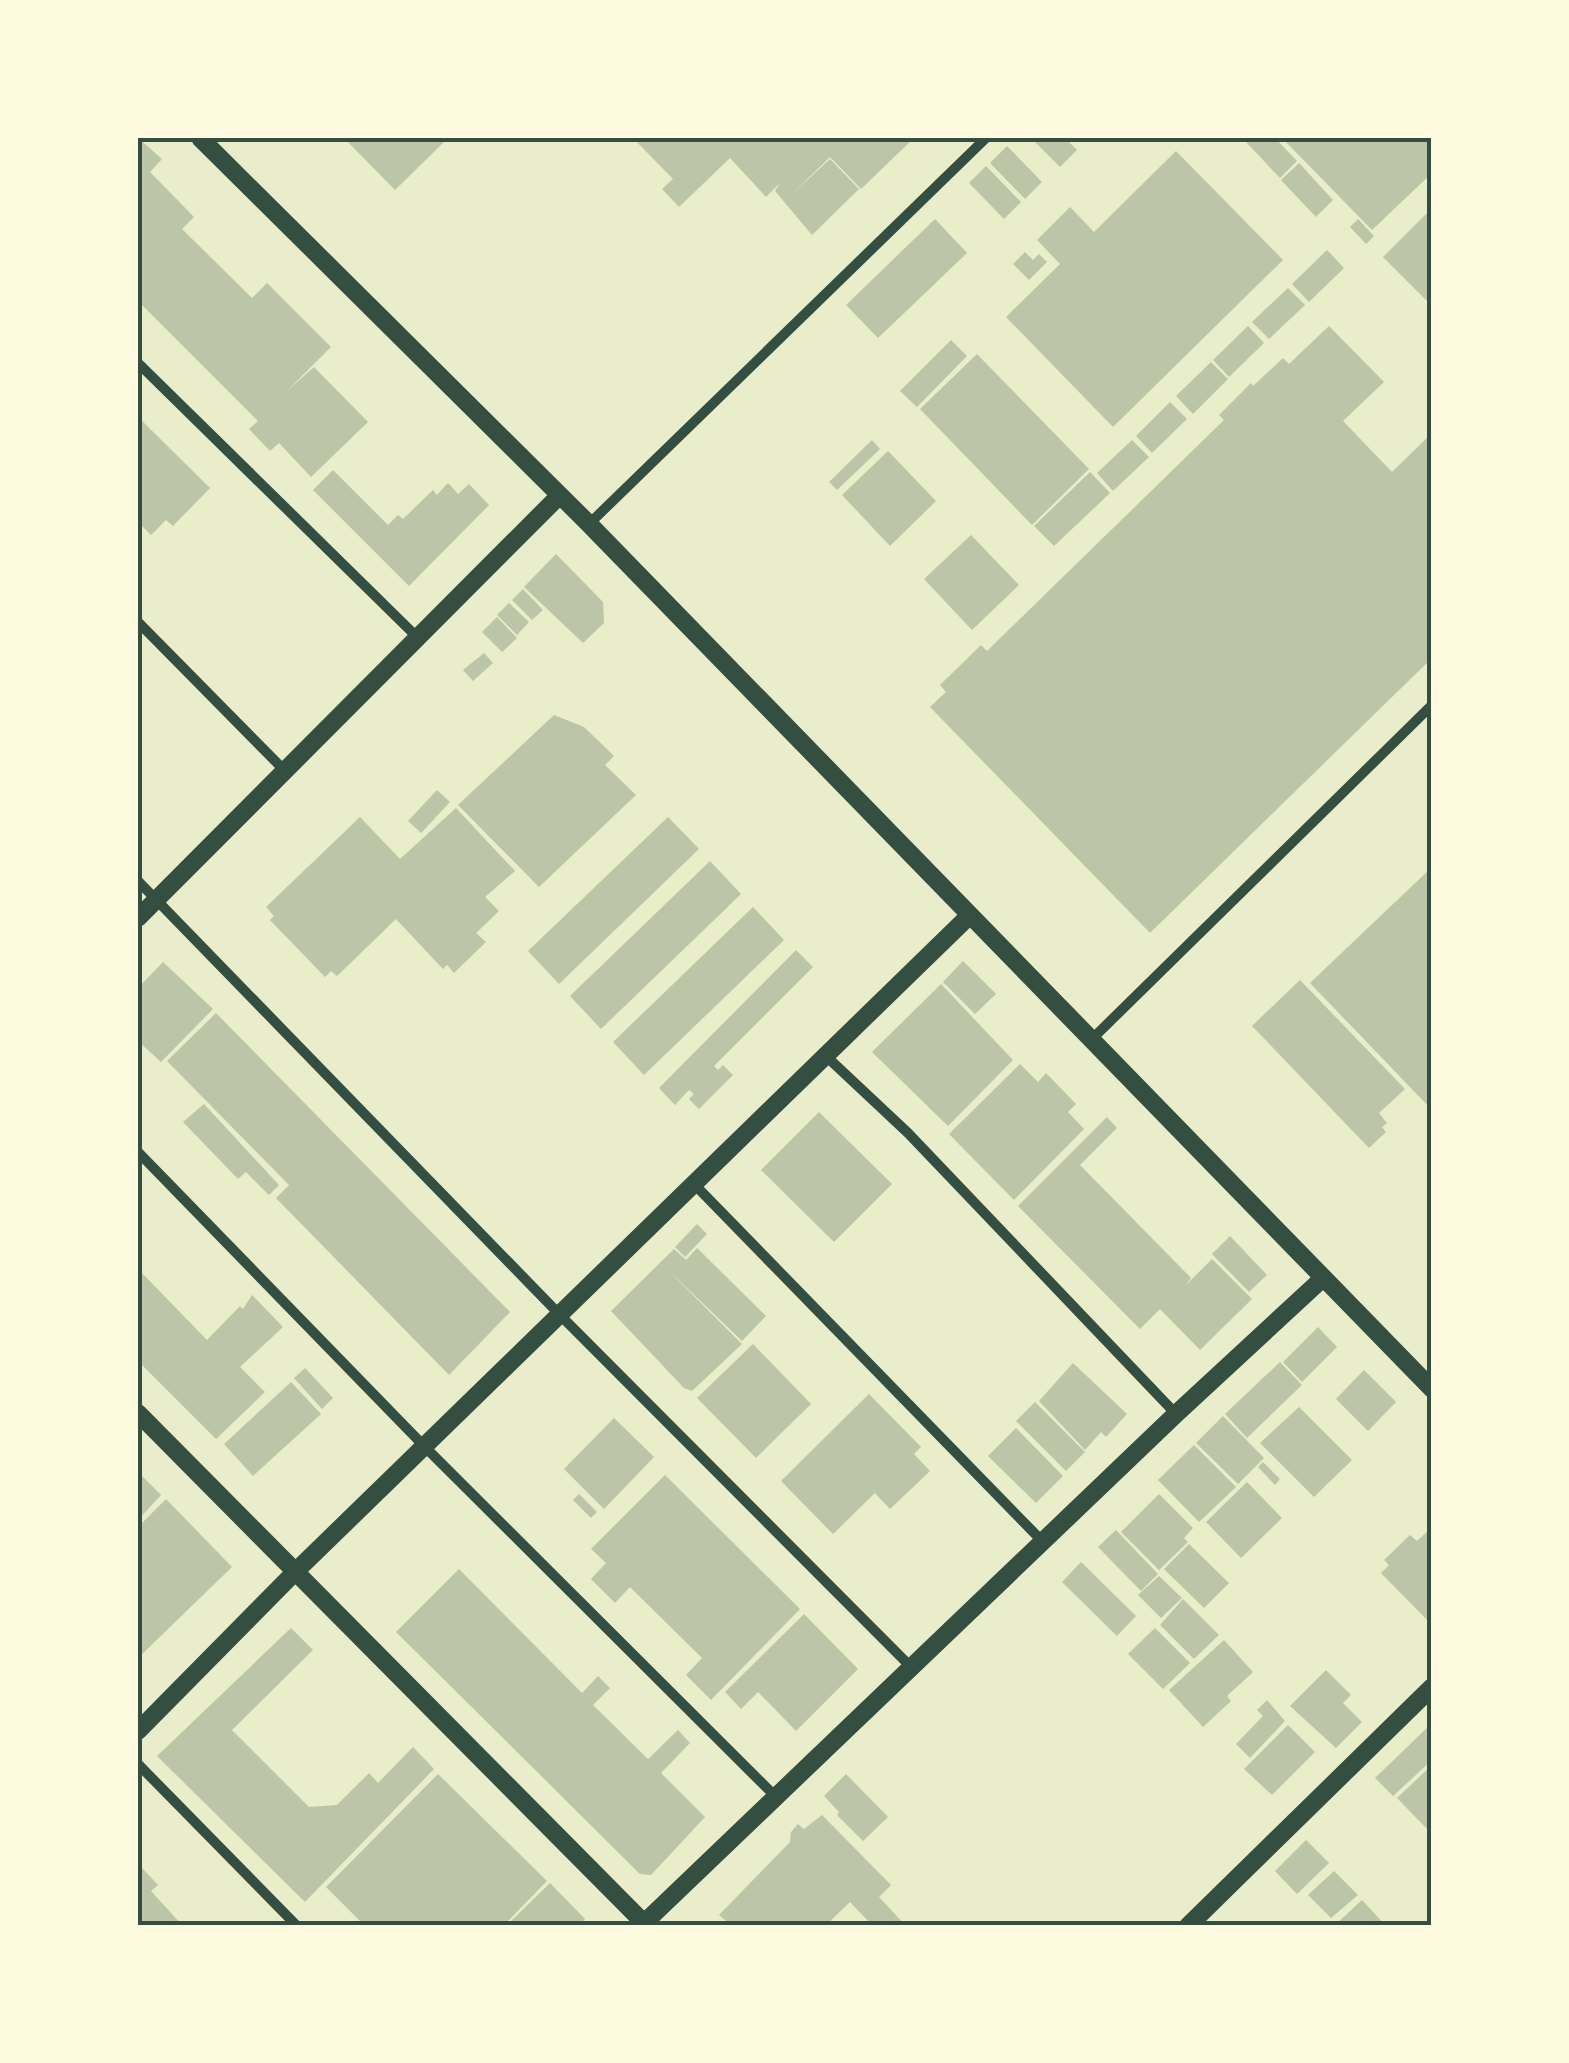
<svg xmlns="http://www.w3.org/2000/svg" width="1569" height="2063" font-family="'PT Sans Narrow',sans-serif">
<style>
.building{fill:#bcc5a7}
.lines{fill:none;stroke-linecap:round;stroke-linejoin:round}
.minor{stroke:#344e41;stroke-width:10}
.tertiary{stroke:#344e41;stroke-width:18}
.neatline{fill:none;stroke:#344e41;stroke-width:4}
</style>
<rect width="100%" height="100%" fill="#e9edc9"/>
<g class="building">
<polygon points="138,138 162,159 150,172 194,217 182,229 252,298 267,283 331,347 287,391 314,367 368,422 311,477 279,443 270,451 249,429 258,421 138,301"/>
<polygon points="344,138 445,138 447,139 395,190"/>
<polygon points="633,138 914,138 861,189 830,157 791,195 830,159 859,189 812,235 775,191 780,183 766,197 730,158 679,207 662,189 673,179"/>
<polygon points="1031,138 1065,138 1077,150 1060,167"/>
<polygon points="1248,138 1275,138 1297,161 1280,178 1245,141"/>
<polygon points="1282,138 1432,138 1432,173 1372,230"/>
<polygon points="1007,146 1042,182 1025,199 990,163"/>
<polygon points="1176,151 1283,260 1113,427 1006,317 1060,264 1037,240 1070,207 1094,232"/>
<polygon points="1299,163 1333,200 1316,217 1281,180"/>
<polygon points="986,166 1021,202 1004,219 969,183"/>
<polygon points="1432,208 1432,306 1383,257"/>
<polygon points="935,219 967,253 878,338 846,305"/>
<polygon points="1358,219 1374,236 1366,244 1350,227"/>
<polygon points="1327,250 1344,268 1309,302 1292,284"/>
<polygon points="1025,252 1033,260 1039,254 1047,262 1029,280 1013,264"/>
<polygon points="1288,288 1305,305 1269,339 1252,322"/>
<polygon points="1248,326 1264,343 1229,377 1213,360"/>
<polygon points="1329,326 1384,382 1343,421 1392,472 1432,433 1432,658 1150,933 930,707 946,692 940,685 981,645 987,651 1224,420 1219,415 1251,383 1253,386 1283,358 1289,364"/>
<polygon points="951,340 967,356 917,407 900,391"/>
<polygon points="977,354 1089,469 1032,525 920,409"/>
<polygon points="1211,362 1228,379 1193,414 1176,396"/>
<polygon points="1170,402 1187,419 1152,453 1136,436"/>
<polygon points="138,417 210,488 173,526 166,520 151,535 138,522"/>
<polygon points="872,440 880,449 837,490 829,482"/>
<polygon points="1132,440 1149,457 1113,491 1097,473"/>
<polygon points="888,451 936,501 890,546 842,495"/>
<polygon points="333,470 388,525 398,515 403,519 433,490 437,495 448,483 458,494 469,484 489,505 409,586 313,490"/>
<polygon points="1090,472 1110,493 1054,546 1034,526"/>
<polygon points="971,535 1019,585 972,630 924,579"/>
<polygon points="556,554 603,602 604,623 583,643 524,587"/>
<polygon points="523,589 543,610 532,620 512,600"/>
<polygon points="509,603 529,622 517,635 497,615"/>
<polygon points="497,617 517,638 502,652 482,632"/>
<polygon points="484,653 493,663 473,681 463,670"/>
<polygon points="554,715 584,727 614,756 605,765 636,795 539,887 458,805"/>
<polygon points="437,790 450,802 421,833 408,821"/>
<polygon points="456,808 515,871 485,897 499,911 476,933 486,942 454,973 447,965 443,969 396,919 337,976 331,971 325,977 270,920 274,916 266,907 360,817 400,859"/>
<polygon points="668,817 699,849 559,984 528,951"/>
<polygon points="710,861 741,894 601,1029 570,996"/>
<polygon points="1432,867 1432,1110 1310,983"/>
<polygon points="753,907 784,940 644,1075 613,1042"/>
<polygon points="796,950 813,967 714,1066 718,1070 723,1065 733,1075 699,1109 689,1099 694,1094 689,1090 675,1105 659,1088"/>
<polygon points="963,961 996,994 975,1014 943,982"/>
<polygon points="163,962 213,1009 161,1062 138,1041 138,988"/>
<polygon points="1300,980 1405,1089 1379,1113 1387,1123 1382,1127 1386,1132 1369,1148 1252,1026"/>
<polygon points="941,984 1013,1060 948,1126 872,1052"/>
<polygon points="216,1013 510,1312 449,1375 276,1198 289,1185 167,1061"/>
<polygon points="1020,1064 1038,1082 1046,1073 1076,1104 1068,1112 1084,1129 1014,1200 949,1134"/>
<polygon points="204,1104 279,1185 269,1195 246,1172 238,1179 183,1122"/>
<polygon points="819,1112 892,1184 834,1242 761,1170"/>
<polygon points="1107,1117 1117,1128 1080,1165 1191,1278 1185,1286 1212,1259 1252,1299 1200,1350 1160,1309 1140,1329 1018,1206"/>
<polygon points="697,1224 707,1234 685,1257 675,1247"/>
<polygon points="1230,1236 1267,1275 1249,1292 1212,1254"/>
<polygon points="697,1248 766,1316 742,1341 664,1266 742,1344 692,1391 684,1388 611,1311 674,1249 686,1260"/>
<polygon points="138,1269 207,1340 240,1306 243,1309 252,1295 283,1327 240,1367 265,1392 216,1439 138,1361"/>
<polygon points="1318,1327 1337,1347 1302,1382 1283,1362"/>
<polygon points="753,1344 811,1404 756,1458 697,1398"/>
<polygon points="1280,1362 1302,1385 1247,1438 1225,1414"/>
<polygon points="1073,1363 1127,1414 1106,1437 1101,1432 1085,1450 1039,1401"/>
<polygon points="305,1368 333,1398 322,1409 294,1378"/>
<polygon points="1364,1370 1396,1402 1368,1431 1336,1399"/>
<polygon points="291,1382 321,1414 253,1476 224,1444"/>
<polygon points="869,1394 921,1447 914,1454 930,1471 890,1509 875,1493 833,1534 781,1481"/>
<polygon points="1035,1402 1085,1452 1066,1471 1016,1421"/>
<polygon points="1299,1407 1352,1460 1314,1497 1260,1443"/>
<polygon points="1223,1416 1264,1458 1238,1484 1196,1443"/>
<polygon points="614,1418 654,1457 604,1509 564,1469"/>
<polygon points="1016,1428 1063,1476 1036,1503 988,1456"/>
<polygon points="1194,1445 1236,1487 1199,1522 1158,1480"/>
<polygon points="1263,1462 1280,1479 1275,1485 1258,1467"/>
<polygon points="138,1472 161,1495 138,1520"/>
<polygon points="665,1475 800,1609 711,1700 686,1675 702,1658 630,1587 615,1603 591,1579 606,1563 591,1549"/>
<polygon points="1247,1482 1282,1518 1241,1558 1206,1522"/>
<polygon points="579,1494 597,1512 591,1518 573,1500"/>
<polygon points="1159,1494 1193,1528 1184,1538 1188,1542 1159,1570 1121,1532"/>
<polygon points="166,1499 232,1567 138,1658 138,1527"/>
<polygon points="1432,1527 1432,1625 1381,1573 1389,1565 1384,1560 1410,1535 1417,1541"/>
<polygon points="1116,1530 1158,1574 1141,1591 1098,1547"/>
<polygon points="1189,1544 1229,1583 1204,1608 1164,1569"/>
<polygon points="1081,1562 1136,1616 1117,1636 1062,1582"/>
<polygon points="459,1569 582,1693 598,1676 610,1688 593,1705 648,1759 678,1730 690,1743 661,1773 705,1817 651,1875 640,1874 396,1632"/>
<polygon points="1159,1576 1182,1598 1161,1618 1138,1595"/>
<polygon points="1183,1599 1219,1635 1194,1659 1160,1625"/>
<polygon points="804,1614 858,1669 796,1731 758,1692 741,1709 725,1692"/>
<polygon points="291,1628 313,1650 232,1730 309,1807 337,1805 369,1773 378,1783 413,1747 434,1769 305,1902 157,1756"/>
<polygon points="1155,1628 1190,1663 1163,1689 1128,1654"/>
<polygon points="1224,1640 1253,1672 1227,1696 1231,1701 1203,1727 1169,1690"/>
<polygon points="1326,1670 1351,1695 1343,1703 1362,1722 1336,1748 1290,1706"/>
<polygon points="1267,1700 1285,1721 1250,1758 1236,1744 1263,1716 1257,1710"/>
<polygon points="1432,1723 1432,1760 1393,1796 1375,1778"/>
<polygon points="1288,1725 1315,1752 1272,1795 1244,1769"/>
<polygon points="1432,1765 1432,1834 1397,1798"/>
<polygon points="438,1774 547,1881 503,1926 365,1926 326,1887"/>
<polygon points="846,1774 888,1817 863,1841 837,1815 839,1812 824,1796"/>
<polygon points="822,1815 891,1885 879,1897 906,1926 873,1926 850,1902 825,1926 732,1926 719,1915 790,1842 791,1832 798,1824 804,1829"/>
<polygon points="1306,1840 1329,1863 1297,1894 1275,1871"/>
<polygon points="141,1867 158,1885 151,1891 181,1924 180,1926 138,1926 138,1869"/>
<polygon points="1334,1871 1358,1895 1331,1918 1308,1895"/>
<polygon points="550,1883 585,1919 581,1923 584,1926 506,1926"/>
<polygon points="1362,1900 1386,1926 1334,1926"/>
</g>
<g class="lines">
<g class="minor">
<polyline points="138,363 416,636"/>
<polyline points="589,524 986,138"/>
<polyline points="138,622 285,771"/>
<polyline points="138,881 561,1316 911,1667"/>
<polyline points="1090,1041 1432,705"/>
<polyline points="827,1057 908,1133 1176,1414"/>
<polyline points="138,1152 425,1447 776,1797"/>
<polyline points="695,1185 1043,1542"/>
<polyline points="138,1764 297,1926"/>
</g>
<g class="tertiary">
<polyline points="200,138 589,524 1432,1389"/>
<polyline points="138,918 559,496"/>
<polyline points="138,1413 647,1926"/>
<polyline points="138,1731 294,1573 969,916"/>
<polyline points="641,1926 1176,1414 1322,1279"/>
<polyline points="1188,1926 1432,1687"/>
</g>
</g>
<rect width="1569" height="2063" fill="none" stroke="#fefae0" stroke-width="280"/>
<rect x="140" y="140" width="1289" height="1783" class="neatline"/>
</svg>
